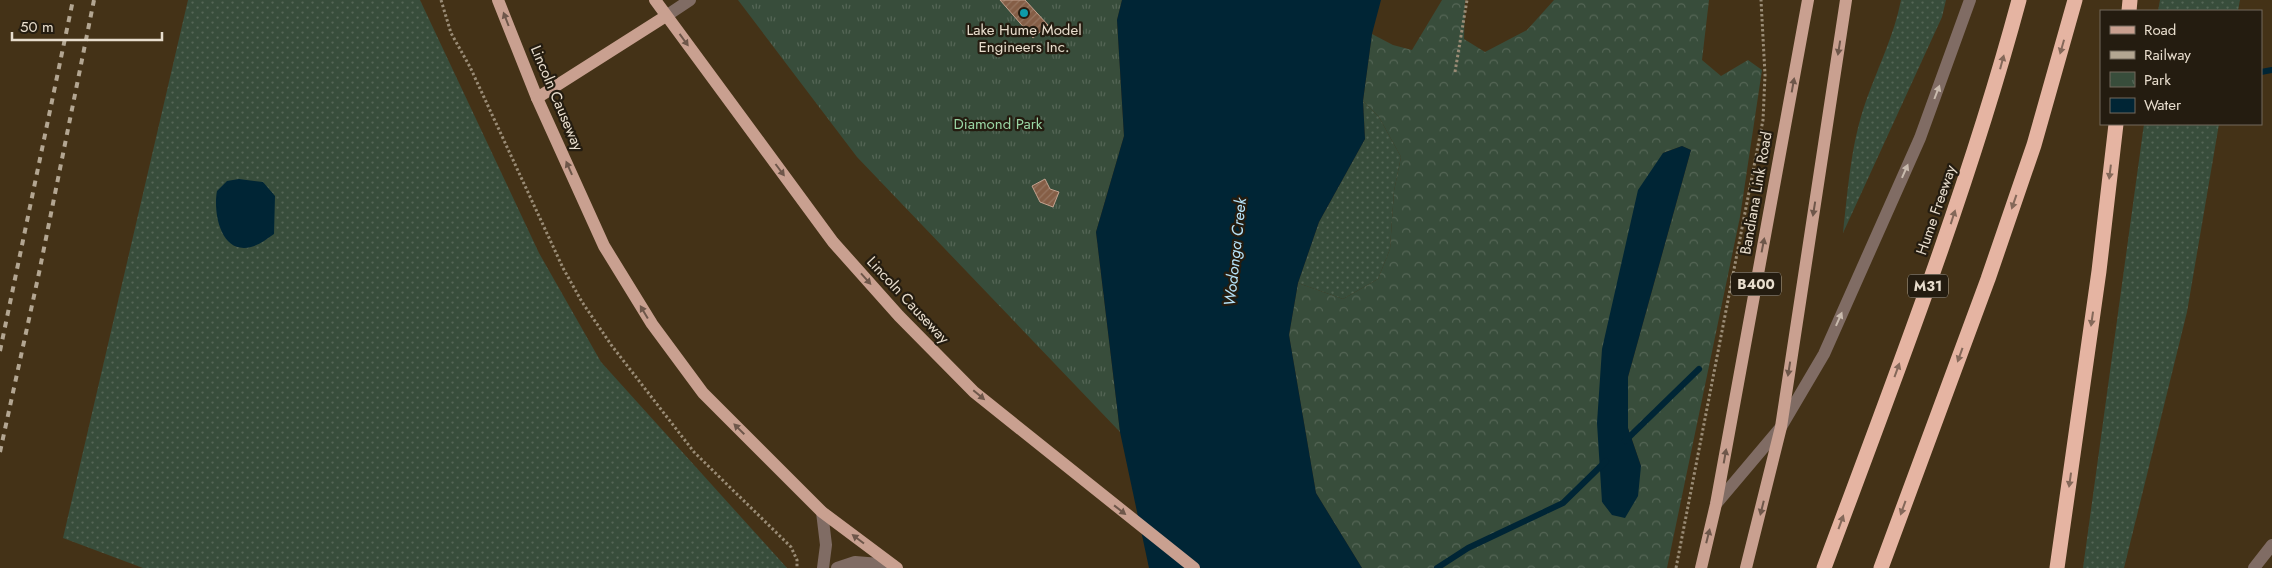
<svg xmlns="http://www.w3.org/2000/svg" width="2272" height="568" font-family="Jost,sans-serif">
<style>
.grass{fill:url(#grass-dots)}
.forest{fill:url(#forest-crowns);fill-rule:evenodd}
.park{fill:url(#park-tufts)}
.water{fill:#002535}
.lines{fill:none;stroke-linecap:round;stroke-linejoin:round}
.stream{stroke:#002535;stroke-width:6}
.building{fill:url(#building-hatch);stroke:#c4a28f}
.path{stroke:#9a8c76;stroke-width:3;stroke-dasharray:2.5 2.5;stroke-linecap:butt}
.minor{stroke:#806c64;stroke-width:12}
.major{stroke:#c9a090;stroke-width:12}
.highway{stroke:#e5b4a2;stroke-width:15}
.rail{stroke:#b3a692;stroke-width:4;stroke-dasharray:6 6;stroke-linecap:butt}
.oneway{fill:#6e574a}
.oneway2{fill:#846859}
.oneway3{fill:#c9bbae}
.culture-dot{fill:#0f9aa8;stroke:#241c10;stroke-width:2}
.labels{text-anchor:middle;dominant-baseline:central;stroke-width:4.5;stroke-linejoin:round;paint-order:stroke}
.shield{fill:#241c10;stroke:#ada394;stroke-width:1}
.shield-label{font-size:14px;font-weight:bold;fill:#e8ddcd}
.poi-label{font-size:15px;fill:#e8ddcd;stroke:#241c10}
.street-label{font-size:15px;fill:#e8ddcd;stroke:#241c10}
.park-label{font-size:15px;fill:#9ad6a4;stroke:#241c10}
.water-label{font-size:16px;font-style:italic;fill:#b5e2f8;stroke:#241c10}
</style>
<defs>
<pattern id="grass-dots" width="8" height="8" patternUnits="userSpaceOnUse" patternTransform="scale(1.25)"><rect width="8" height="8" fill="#384d3b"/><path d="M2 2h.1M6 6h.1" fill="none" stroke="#556656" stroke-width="1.8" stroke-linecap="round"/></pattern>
<pattern id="forest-crowns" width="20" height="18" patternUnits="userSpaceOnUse" patternTransform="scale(1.25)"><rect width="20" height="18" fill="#384d3b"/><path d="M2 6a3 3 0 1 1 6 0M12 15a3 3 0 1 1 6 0" fill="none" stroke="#556656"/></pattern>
<pattern id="park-tufts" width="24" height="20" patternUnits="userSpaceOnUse" patternTransform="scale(1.25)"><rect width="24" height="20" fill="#384d3b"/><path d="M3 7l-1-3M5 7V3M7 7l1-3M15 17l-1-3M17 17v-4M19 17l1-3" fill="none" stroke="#556656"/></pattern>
<pattern id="building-hatch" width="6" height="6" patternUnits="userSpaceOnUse" patternTransform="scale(1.25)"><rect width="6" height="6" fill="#855e46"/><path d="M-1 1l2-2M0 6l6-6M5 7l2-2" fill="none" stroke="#967560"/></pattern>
</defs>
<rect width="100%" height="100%" fill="#443217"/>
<g class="grass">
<polygon points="188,0 420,0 539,253 601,362 787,568 143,568 63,538"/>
<path d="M 1901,0 L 1946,0 L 1942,17 L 1843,233 C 1848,189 1851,143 1866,101 C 1878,67 1894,36 1901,0 Z"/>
<polygon points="2160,0 2240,0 2238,11 2158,11"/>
<polygon points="1363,101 1379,117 1401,157 1394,191 1390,249 1378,279 1343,299 1298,283 1319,222 1365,139"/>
<polygon points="2144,124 2219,124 2187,312 2124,568 2083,568"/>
</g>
<path class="forest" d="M 1442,0 L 1465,0 L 1464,39 L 1485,52 L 1527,30 L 1554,0 L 1709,0 L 1702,60 L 1721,76 L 1748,60 L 1762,70 L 1740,217 L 1667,568 L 1362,568 L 1316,493 L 1289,335 L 1298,283 L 1343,299 L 1378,279 L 1390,249 L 1394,191 L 1401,157 L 1379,117 L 1363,101 L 1372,34 L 1393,45 L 1412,50 ZM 1682,146 L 1691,150 L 1628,377 L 1628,428 L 1641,466 L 1602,502 L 1663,153 Z"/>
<polygon class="park" points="738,0 1122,0 1117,20 1124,136 1096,232 1120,432 857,157"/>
<g class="water">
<polygon points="1122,0 1381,0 1372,34 1363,101 1365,139 1319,222 1298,283 1289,335 1316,493 1362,568 1149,568 1120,432 1096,232 1124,136 1117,20"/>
<polygon points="1682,146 1691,150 1628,377 1628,428 1641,466 1638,496 1625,518 1612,515 1602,502 1597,423 1602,349 1638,190 1663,153"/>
<path d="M 239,179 L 263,182 L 275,196 L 274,234 C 267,239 259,245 251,247 C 220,255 213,211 217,191 L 227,181 Z"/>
</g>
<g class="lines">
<g class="stream">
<polyline points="2261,72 2272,70"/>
<polyline points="1625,441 1699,369"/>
<polyline points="1437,568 1468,548 1563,503 1606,461"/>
</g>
</g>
<g class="building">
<polygon points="1000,0 1025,0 1048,25 1033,38"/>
<polygon points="1045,179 1050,189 1059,192 1053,207 1040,202 1032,186"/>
</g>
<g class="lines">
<g class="path">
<polyline points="441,0 451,33 470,67 563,268 582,302 612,346 694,452 791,547 797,560 797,568"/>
<polyline points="1455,72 1467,0"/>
<polyline points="1676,568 1763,120 1765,75 1761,0"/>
</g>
<g class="minor">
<polyline points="666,16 690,0"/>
<polyline points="1716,504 1781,427 1824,354 1920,138 1970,0"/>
<polyline points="822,512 826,545 823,568"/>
<polyline points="837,568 855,562 892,565"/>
<polyline points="2254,568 2272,545"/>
</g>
<g class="major">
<polyline points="498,0 537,98 604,246 652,324 703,393 822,512 897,568"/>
<polyline points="655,0 833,242 899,316 974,392 1194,568"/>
<polyline points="537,98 666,16"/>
<polyline points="1701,568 1716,504 1808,0"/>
<polyline points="1746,568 1781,427 1846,0"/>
</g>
<g class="highway">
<polyline points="2129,11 2130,0"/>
<path d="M 1824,568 C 1894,380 1967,193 2019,0"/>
<polyline points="1881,568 1988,279 2034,145 2075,0"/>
<polyline points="2057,568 2099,271 2116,124"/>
</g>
<g class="rail">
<polyline points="0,351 73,0"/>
<polyline points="0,452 39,273 94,0"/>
</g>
</g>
<defs><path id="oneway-solid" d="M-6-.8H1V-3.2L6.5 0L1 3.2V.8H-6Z" transform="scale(1.25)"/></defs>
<g class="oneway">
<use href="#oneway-solid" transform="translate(506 19) rotate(-111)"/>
<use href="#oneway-solid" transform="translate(684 40) rotate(54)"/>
<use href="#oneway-solid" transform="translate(1839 48) rotate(99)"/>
<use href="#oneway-solid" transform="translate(1793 85) rotate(-80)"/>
<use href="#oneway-solid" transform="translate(569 168) rotate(-114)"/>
<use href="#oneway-solid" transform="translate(780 170) rotate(53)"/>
<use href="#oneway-solid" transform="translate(1814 209) rotate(99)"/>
<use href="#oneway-solid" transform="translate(1763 245) rotate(-79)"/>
<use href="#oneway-solid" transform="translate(866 279) rotate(48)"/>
<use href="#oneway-solid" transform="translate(644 312) rotate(-121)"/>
<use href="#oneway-solid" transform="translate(1789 369) rotate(99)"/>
<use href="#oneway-solid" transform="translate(979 395) rotate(40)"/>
<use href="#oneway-solid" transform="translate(739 429) rotate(-135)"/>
<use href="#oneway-solid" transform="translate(1725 456) rotate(-80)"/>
<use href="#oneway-solid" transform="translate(1762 508) rotate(104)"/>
<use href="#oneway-solid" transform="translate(1120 510) rotate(38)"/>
<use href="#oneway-solid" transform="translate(1708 536) rotate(-76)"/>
<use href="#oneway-solid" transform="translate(858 539) rotate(-143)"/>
</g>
<g class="oneway2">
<use href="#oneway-solid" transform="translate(2062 47) rotate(106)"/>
<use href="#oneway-solid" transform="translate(2002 62) rotate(-75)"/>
<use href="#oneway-solid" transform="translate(2110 172) rotate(97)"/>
<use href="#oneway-solid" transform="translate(2014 202) rotate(109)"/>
<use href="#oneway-solid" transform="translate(1953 217) rotate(-72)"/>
<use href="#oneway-solid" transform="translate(2092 319) rotate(98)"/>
<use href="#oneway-solid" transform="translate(1960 355) rotate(110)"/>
<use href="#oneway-solid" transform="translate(1897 370) rotate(-70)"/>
<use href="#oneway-solid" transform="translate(2070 480) rotate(98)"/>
<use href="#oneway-solid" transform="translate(1903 508) rotate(110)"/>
<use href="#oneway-solid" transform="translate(1841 522) rotate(-70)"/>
</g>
<g class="oneway3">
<use href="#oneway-solid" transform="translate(1937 92) rotate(-69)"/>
<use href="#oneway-solid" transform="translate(1905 171) rotate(-66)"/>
<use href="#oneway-solid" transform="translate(1839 319) rotate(-66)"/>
</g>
<circle class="culture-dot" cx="1024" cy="13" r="5"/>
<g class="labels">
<g class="shield">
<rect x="1731" y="272.5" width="50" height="23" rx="4"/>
<rect x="1908" y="274.5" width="40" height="23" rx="4"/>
</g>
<g class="shield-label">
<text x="1756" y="284">B400</text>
<text x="1928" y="286">M31</text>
</g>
<g class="poi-label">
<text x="1024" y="30">Lake Hume Model<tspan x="1024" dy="17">Engineers Inc.</tspan></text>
</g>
<g class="street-label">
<text transform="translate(557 98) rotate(67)">Lincoln Causeway</text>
<text transform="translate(1756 193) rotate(-80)">Bandiana Link Road</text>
<text transform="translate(1936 210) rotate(-71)">Hume Freeway</text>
<text transform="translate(908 300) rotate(47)">Lincoln Causeway</text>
</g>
<g class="park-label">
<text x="998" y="124">Diamond Park</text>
</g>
<g class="water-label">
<text transform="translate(1235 252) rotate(-84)">Wodonga Creek</text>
</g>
</g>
<rect x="2100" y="10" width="162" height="115" fill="#241c10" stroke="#72695c"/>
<rect x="2110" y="26" width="25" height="8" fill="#c9a090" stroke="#72695c"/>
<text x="2144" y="35" font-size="15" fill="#e8ddcd">Road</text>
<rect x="2110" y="51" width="25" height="8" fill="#b3a692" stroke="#72695c"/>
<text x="2144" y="60" font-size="15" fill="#e8ddcd">Railway</text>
<rect x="2110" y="72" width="25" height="15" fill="url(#park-tufts)" stroke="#72695c"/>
<text x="2144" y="85" font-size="15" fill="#e8ddcd">Park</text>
<rect x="2110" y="98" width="25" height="15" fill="#002535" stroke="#72695c"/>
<text x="2144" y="110" font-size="15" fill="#e8ddcd">Water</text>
<path d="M12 32v8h150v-8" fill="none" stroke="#e8ddcd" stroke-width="2.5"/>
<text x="20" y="32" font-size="15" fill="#e8ddcd" stroke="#241c10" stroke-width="4" paint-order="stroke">50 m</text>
</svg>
